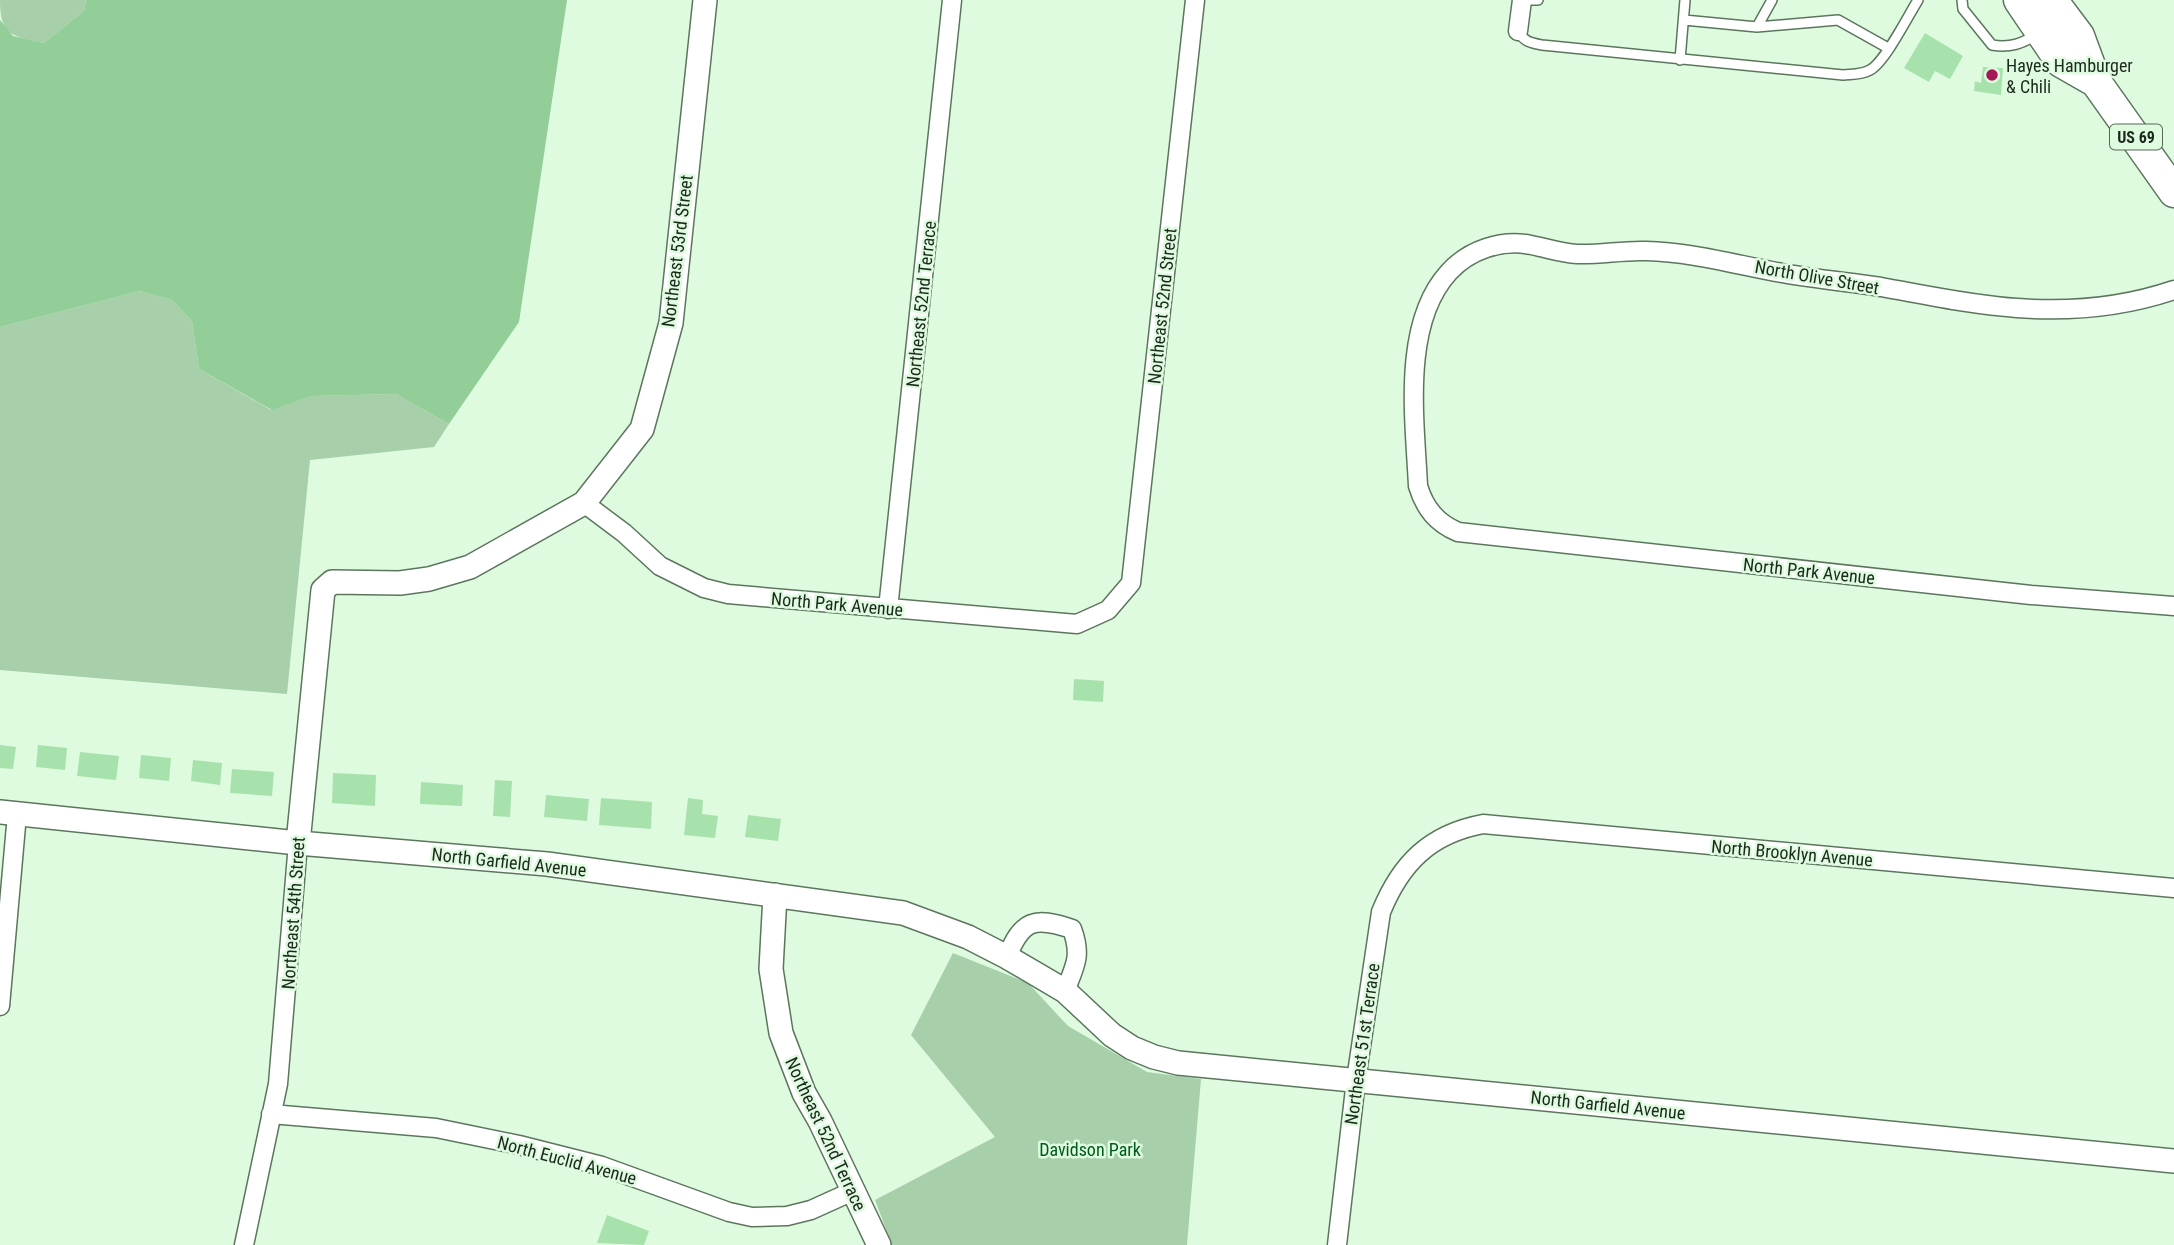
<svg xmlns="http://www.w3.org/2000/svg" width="2174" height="1245" viewBox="0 0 2174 1245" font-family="'Roboto Condensed',sans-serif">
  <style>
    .green { fill: #a7cfaa }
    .forest { fill: #93cd98 }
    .building { fill: #a7e2ac }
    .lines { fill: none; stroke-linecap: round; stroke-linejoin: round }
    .service-casing { stroke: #5c765e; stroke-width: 12 }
    .minor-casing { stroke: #5c765e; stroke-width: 21 }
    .tertiary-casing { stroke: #5c765e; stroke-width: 26 }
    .primary-casing { stroke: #5c765e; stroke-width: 33 }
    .service { stroke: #fff; stroke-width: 9 }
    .minor { stroke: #fff; stroke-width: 18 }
    .tertiary { stroke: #fff; stroke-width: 23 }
    .primary { stroke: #fff; stroke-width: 30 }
    .poi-dot { fill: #a61758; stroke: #defbdf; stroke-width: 2.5 }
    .labels { text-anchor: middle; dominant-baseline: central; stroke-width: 5; stroke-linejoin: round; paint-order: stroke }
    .shield { fill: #defbdf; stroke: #576757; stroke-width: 2 }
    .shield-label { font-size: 16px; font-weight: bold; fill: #1d281d }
    .poi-label { font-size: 18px; fill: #1d281d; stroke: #defbdf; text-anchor: start }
    .street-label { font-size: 18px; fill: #1d281d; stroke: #defbdf }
    .park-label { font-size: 18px; fill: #005b1b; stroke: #defbdf }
  </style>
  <rect width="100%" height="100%" fill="#defbdf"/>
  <path class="green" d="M0,0H86L84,11L44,43C12,36 0,36 0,0Z
    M140,291L172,300L192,321L199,369L271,410L312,396L396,394L449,424L434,447L310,460L287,694L0,670V327Z
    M953,953L1028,983L1068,1026L1147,1072L1201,1079L1187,1245H892L875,1200L995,1137L911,1035Z"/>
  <path class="forest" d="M86,0H567L519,322L449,424L396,394L312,396L272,410L199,369L192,321L172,300L140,291L0,327V20L13,36L44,43L84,11Z"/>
  <path class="building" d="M1925,33L1963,56L1950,79L1935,71L1929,82L1904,68Z
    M1983,67L2003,68L2001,95L1974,91L1975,81L1981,83Z
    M1074,679L1104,681L1103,702L1073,700Z
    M0,745L16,747L13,769L0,768Z
    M38,745L67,748L65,770L36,767Z
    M80,752L119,756L116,780L77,776Z
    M141,755L171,758L169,781L139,778Z
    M193,760L222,763L220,785L191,781Z
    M232,769L274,772L272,796L230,793Z
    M333,773L376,775L375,806L332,803Z
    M495,780L512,781L510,817L493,816Z
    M421,782L463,785L462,806L420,804Z
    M546,795L589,799L587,821L544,817Z
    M601,798L652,802L651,829L599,825Z
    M688,798L703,800L702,814L718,816L715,838L684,835Z
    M748,815L781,819L778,841L745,837Z
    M607,1215L649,1231L644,1245L597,1243Z"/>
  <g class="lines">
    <defs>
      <path id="service" d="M1525,0H1538
        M1962,0L1963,9L1992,45C2010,48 2022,44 2037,34
        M1684,20L1757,27L1772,0
        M1757,27L1838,20L1888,48
        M1518,31C1524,42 1531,43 1542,45L1843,75C1852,74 1861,75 1870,70C1885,62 1908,16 1918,0
        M1680,60L1685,0"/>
      <path id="minor" d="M1518,31L1522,0
        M2174,290C2124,307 2070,312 2017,308C1972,305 1926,295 1881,287C1848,282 1815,279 1782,273C1737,265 1692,252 1646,251C1623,250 1600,255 1577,254C1561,253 1547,248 1531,245C1501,239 1469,250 1449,272C1401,324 1415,421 1418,486C1425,509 1437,523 1458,532L2031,595L2174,606
        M584,503L624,533L660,566L704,588L728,594L1077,624L1108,610L1131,583L1195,0
        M888,609L952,0
        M1007,957C1022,920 1034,916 1072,929C1082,956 1075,966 1065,991
        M0,1006L17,814
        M271,1114L436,1128L519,1145L602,1166L729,1212L752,1217L787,1216L811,1210L853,1191
        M244,1245L278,1084L298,843
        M1337,1245L1356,1080L1381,912C1401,863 1430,834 1483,824L2174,888"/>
      <path id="tertiary" d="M0,812L298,843L547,864L903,913L968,937L1007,957L1065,991L1112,1035L1132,1048L1154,1057L1178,1063L2174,1161
        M298,843L323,590L332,582L400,583L429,579L470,567L584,503L642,429L671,323L705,0
        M775,895L771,969L781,1033L804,1093L820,1121L879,1245"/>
      <path id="primary" d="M2019,0L2061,62L2096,82
        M2052,0L2079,36L2096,82L2174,192"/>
    </defs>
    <use href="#service" class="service-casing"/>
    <use href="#minor" class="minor-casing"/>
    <use href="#tertiary" class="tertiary-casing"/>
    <use href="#primary" class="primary-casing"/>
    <use href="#service" class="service"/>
    <use href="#minor" class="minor"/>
    <use href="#tertiary" class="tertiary"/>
    <use href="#primary" class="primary"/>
  </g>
  <circle class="poi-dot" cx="1992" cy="75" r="7"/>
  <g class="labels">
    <rect class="shield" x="2110" y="124.5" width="52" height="25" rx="5"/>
    <g class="shield-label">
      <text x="2136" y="137">US 69</text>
    </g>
    <g class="poi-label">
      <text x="2006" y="65">Hayes Hamburger<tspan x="2006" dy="21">&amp; Chili</tspan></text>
    </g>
    <g class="street-label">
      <text transform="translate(677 251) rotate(-83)">Northeast 53rd Street</text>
      <text transform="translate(1817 277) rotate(10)">North Olive Street</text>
      <text transform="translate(921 304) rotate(-84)">Northeast 52nd Terrace</text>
      <text transform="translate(1162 306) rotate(-84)">Northeast 52nd Street</text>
      <text transform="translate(1809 571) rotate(6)">North Park Avenue</text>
      <text transform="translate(837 604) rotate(5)">North Park Avenue</text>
      <text transform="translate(1792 853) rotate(5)">North Brooklyn Avenue</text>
      <text transform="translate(509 862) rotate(6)">North Garfield Avenue</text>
      <text transform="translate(293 913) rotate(-86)">Northeast 54th Street</text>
      <text transform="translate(1362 1044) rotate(-82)">Northeast 51st Terrace</text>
      <text transform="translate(1608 1105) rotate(6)">North Garfield Avenue</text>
      <text transform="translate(826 1134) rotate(65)">Northeast 52nd Terrace</text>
      <text transform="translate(567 1160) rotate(15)">North Euclid Avenue</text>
    </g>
    <g class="park-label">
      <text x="1090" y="1149">Davidson Park</text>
    </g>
  </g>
</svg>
